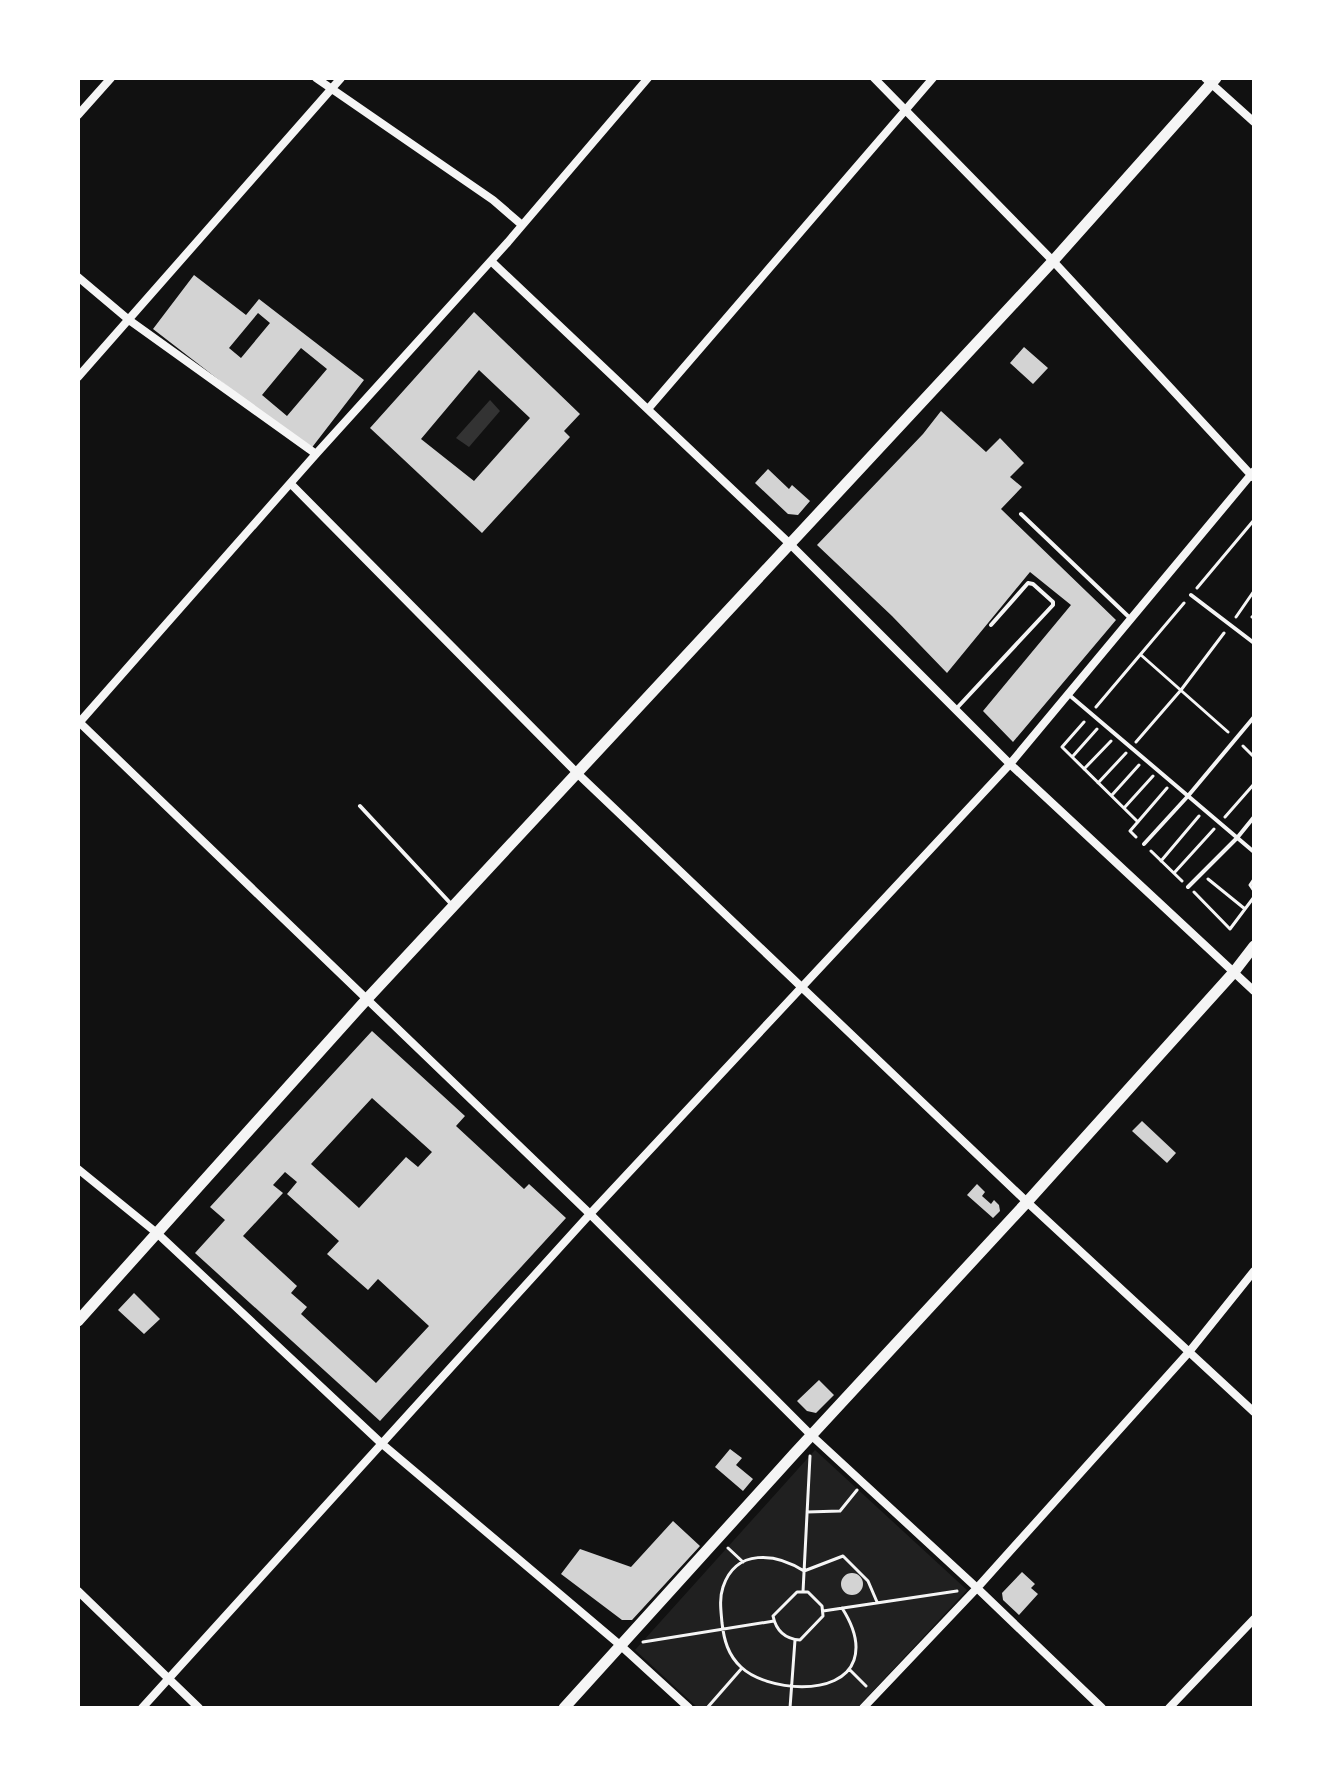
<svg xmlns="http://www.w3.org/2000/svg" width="1332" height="1786" viewBox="0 0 1332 1786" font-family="Merriweather,serif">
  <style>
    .green { fill: #202020 }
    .water { fill: #333 }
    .building { fill: #d3d3d3; fill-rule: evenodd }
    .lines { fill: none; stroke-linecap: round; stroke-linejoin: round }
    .path { stroke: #f5f5f5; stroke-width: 3 }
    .service { stroke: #f5f5f5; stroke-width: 4 }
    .minor { stroke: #f5f5f5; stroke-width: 8 }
    .tertiary { stroke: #f5f5f5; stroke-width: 11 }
  </style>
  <rect width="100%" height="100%" fill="#111"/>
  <path class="green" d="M815,1450L967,1590L857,1708H698L635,1650Z"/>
  <path class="water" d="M490,400L500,411L469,447L456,438Z"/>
  <path class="building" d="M194,275L246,315L259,299L364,380L310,450L153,329ZM258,313L270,323L241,358L229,348ZM301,348L327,369L287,416L262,395Z
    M474,312L580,414L564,431L570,437L482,533L370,428ZM479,370L530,418L474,481L421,439Z
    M1024,347L1048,368L1033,384L1010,363Z
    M941,411L986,452L1000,438L1024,463L1010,477L1022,487L1001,509L1116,620L1013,742L983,711L1071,605L1030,572L947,673L892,616L817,545L923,434Z
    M768,469L789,489L792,485L810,501L798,515L788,514L755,483Z
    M372,1031L465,1116L456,1126L524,1189L529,1184L566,1218L380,1421L195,1253L225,1220L210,1207ZM372,1098L432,1152L418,1167L406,1157L359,1208L311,1164ZM285,1172L297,1182L287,1194L339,1241L327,1254L368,1290L378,1279L429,1326L376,1383L301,1314L307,1307L291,1293L297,1286L243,1236L283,1193L273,1185Z
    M1142,1121L1176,1153L1167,1163L1132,1131Z
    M977,1184L985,1192L982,1196L991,1204L994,1200L999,1205L1000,1211L993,1218L967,1195Z
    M134,1293L160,1319L144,1334L118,1310Z
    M819,1380L834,1395L816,1413L807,1411L797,1401Z
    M730,1449L742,1458L736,1465L753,1479L743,1491L715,1467Z
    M673,1521L700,1546L632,1620H622L561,1574L580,1549L631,1567Z
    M1022,1572L1035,1584L1031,1588L1038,1594L1019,1615L1003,1600L1002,1593Z
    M841 1584a11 11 0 1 1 22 0a11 11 0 1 1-22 0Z"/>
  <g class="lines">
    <path class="path" d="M1197,588L1254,520
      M1236,617L1254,591
      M1252,617L1254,615
      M1141,655L1228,732
      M1096,707L1184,603
      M1084,722L1062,747L1138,822
      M1136,742L1181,690L1224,633
      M1243,746L1254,757
      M1073,756L1097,729
      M1084,769L1111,741
      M1098,783L1126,753
      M1112,795L1139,765
      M1124,808L1153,776
      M1225,817L1254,784
      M1136,837L1130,831L1167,788
      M1151,851L1182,881
      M1161,861L1199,816
      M1174,873L1214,829
      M1208,879L1245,909
      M1254,879L1250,885L1254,891
      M1194,892L1230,929L1254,897
      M807,1512L840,1511L857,1490
      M728,1548L743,1562
      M797,1592H808L822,1606L823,1616L800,1640C785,1639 776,1630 773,1616Z
      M803,1592L810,1456
      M842,1608C851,1622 860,1642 854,1660C841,1698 766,1691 741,1667C728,1655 724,1640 722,1623C721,1611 719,1599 723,1587C736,1548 776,1553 804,1571L843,1556L868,1581L877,1602
      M823,1611L957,1591
      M643,1642L774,1621
      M849,1669L866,1686
      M707,1708L742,1668
      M790,1708L795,1640"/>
    <path class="service" d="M1021,514L1131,619
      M1191,595L1254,643
      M1068,694L1254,852
      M956,709L1053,605V602L1033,584L1028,583L991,625
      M360,806L452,905
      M1144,844L1188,796L1254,717
      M1188,887L1237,838L1254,817"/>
    <path class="minor" d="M316,78L493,200L522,225
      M874,78L1053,261L1253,477
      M1205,78L1254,122
      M78,115L111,78
      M491,261L791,545L1010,764L1254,991
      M78,277L129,320L316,454
      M78,377L341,78
      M648,409L933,78
      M291,484L578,774L1027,1202L1254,1412
      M78,721L590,1214L811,1435L977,1588L1102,1708
      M78,724L316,454L508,242L648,78
      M78,1169L158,1234L381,1443L620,1645L689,1708
      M78,1591L199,1708
      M142,1708L590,1214L1010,764L1254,471
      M863,1708L977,1588L1189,1352L1254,1271
      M1169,1708L1254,1619"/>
    <path class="tertiary" d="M78,1321L366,1000L1053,261L1216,78
      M564,1708L794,1454L1027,1202L1234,972L1254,946"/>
  </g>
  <rect width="1332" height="1786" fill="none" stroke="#ffffff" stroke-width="160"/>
</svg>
